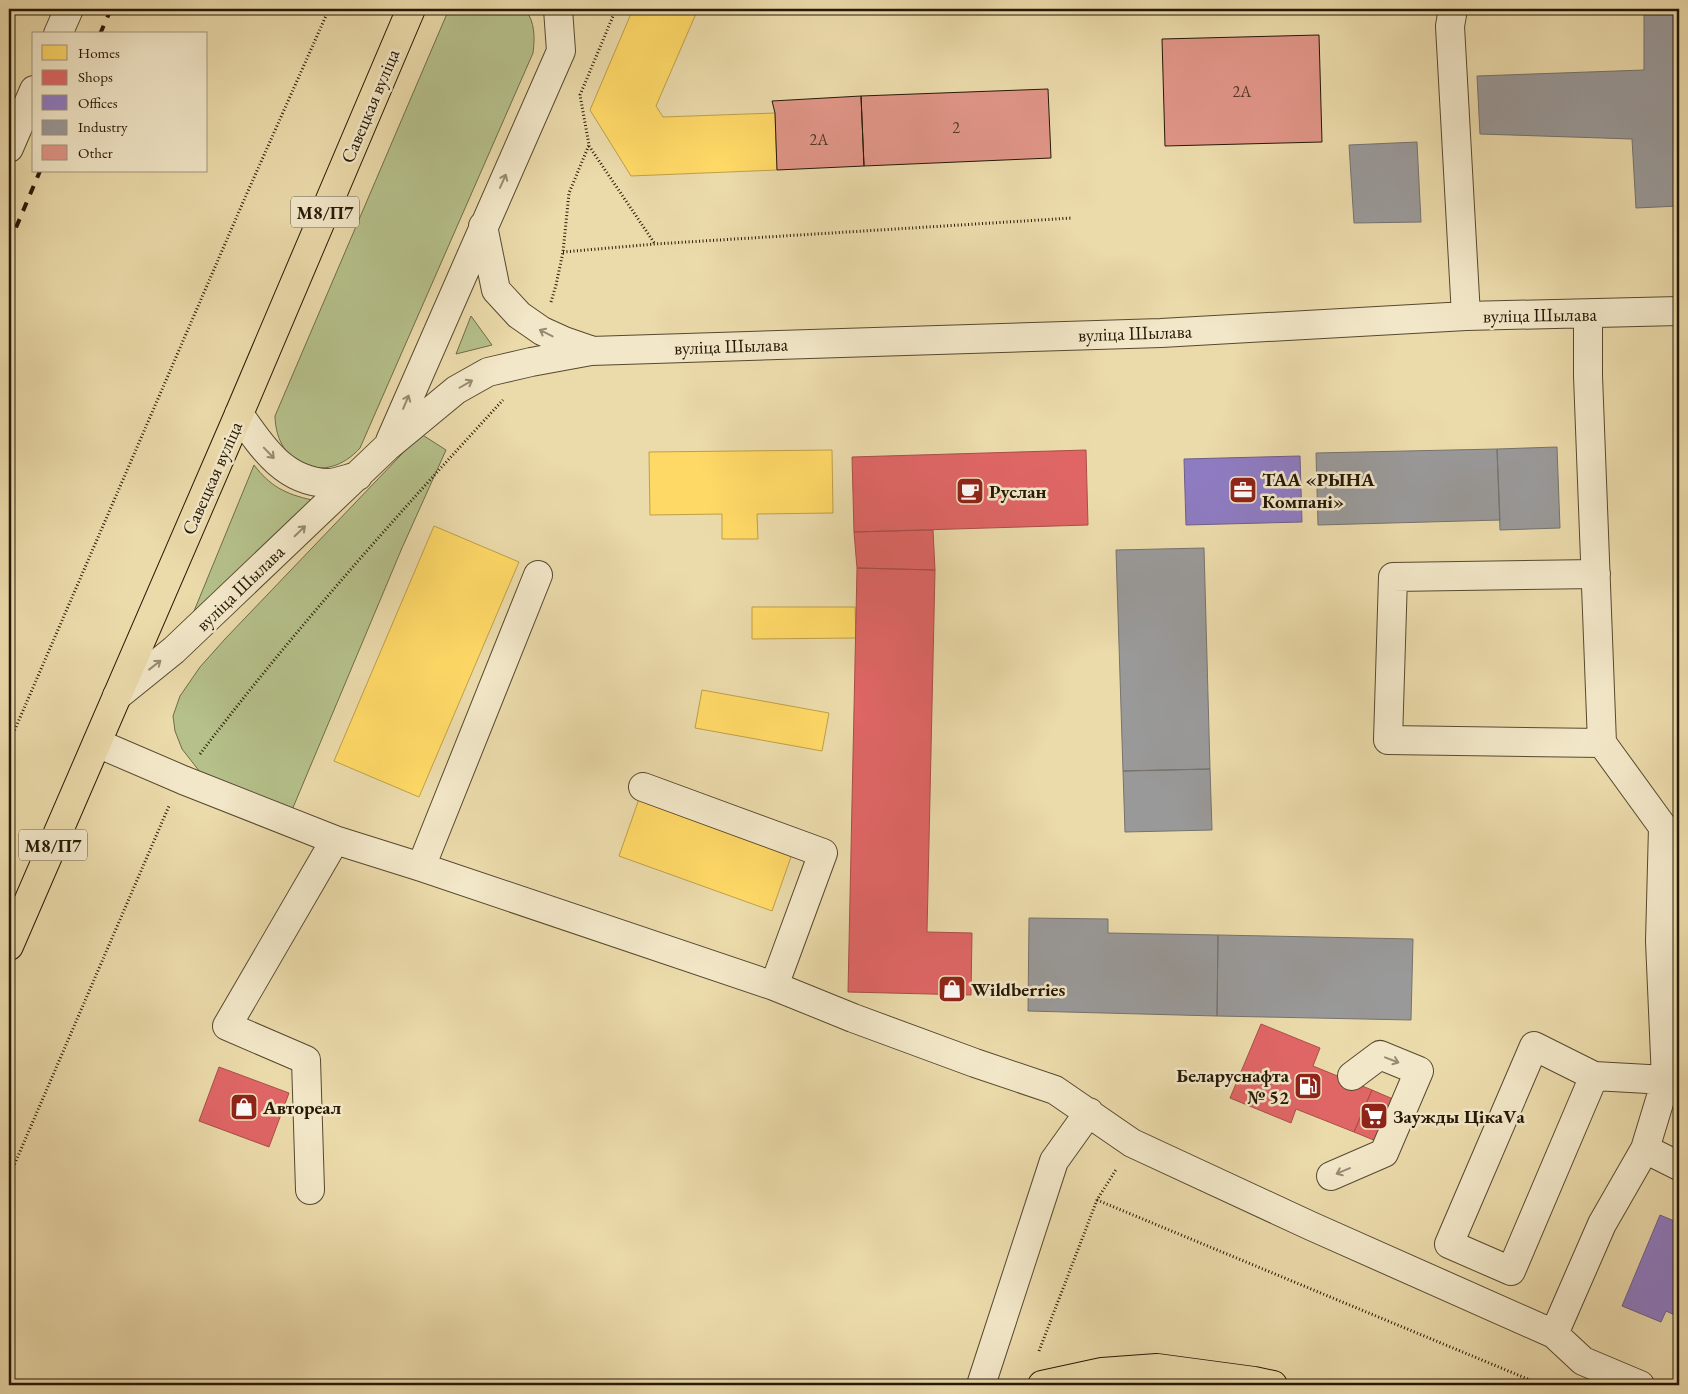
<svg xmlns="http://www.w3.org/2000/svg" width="1688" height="1394" viewBox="0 0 1688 1394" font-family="'EB Garamond',serif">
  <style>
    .grass { fill: #b5c08a; stroke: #6e6c48 }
    .homes { fill: #ffd966; stroke: #be9f49 }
    .shops { fill: #e06666; stroke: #a84f49 }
    .offices { fill: #8e7cc3; stroke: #6f5e8a }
    .industry { fill: #999; stroke: #76736d }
    .building { fill: #e09587; stroke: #261906 }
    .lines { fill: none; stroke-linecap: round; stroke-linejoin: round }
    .minor-casing { stroke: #57492f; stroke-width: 30 }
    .major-casing { stroke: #261906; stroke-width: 30 }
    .path { stroke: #261906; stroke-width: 3; stroke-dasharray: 1 2.5; stroke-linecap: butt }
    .minor { stroke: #f2e7c8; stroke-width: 28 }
    .major { stroke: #ebdaaa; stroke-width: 28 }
    .rail { stroke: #261906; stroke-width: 4; stroke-dasharray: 9 9; stroke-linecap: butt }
    .oneway { stroke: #968a71 }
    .labels { text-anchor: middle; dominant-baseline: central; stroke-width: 5; stroke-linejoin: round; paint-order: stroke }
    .number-label { font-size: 16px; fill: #543826 }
    .shield { fill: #f2e7c8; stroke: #635740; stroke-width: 1 }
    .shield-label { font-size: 18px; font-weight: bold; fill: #261906 }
    .street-label { font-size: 19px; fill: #261906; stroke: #f2e7c8 }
    .poi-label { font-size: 19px; font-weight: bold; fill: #261906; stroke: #f2e7c8; text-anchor: start }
  </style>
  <rect width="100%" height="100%" fill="#ebdaaa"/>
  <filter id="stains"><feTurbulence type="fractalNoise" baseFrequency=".004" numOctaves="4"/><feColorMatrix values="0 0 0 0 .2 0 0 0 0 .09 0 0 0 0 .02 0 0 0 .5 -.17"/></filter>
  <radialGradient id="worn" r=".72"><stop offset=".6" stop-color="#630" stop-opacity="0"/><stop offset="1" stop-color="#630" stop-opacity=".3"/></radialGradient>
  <path class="grass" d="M449,9H525C535,22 535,37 533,53L360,448C326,486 276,467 275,416Z
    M471,316L492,345L456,354Z
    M421,434L446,450L402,548L292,810L200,772L182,749L175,731L173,716L180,696L200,667L225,639Z
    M254,465C270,486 285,494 312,500L192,616Z"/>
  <path class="homes" d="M633,9H698L656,106L663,117L775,113L777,170L631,176L590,110Z
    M832,450L833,513L757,514L758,539H722V514L650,515L649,452Z
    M434,526L519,562L419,797L334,761Z
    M752,607H855L856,638L752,639Z
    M702,690L829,713L822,751L695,728Z
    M639,799L792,854L772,911L619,856Z"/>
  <path class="shops" d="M1086,450L1088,525L854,532L852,457Z
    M933,530L935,570L857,568L854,532Z
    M857,568L935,570L927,932L972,933L971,995L848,992Z
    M1261,1024L1320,1048L1313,1066L1372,1090L1354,1132L1296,1109L1291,1123L1230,1098Z
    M219,1067L289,1093L269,1147L199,1121Z
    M1372,1090L1393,1099L1376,1141L1354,1132Z"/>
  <path class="offices" d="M1300,456L1302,522L1186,525L1184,459Z
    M1660,1215L1679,1223V1317L1666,1311L1661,1322L1622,1306Z"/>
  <path class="industry" d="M1628,9H1679V206L1636,208L1632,139L1480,134L1477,76L1644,70V11Z
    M1417,142L1421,222L1354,223L1349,145Z
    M1557,447L1560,528L1500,530L1497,449Z
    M1497,449L1500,520L1318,525L1316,453Z
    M1204,548L1210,769L1123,771L1116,550Z
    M1210,769L1212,830L1125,832L1123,771Z
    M1029,918L1108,919V933L1218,935L1217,1016L1028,1011Z
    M1218,935L1413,939L1411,1020L1217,1016Z"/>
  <path class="building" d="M1319,35L1322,142L1165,146L1162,39Z
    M1048,89L1051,158L864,166L861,96Z
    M861,96L864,166L777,170L775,113L772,101Z"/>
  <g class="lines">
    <defs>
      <path id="minor" d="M1453,9L1450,26L1466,316
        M58,34L69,9
        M9,148L34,90
        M483,226L496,290L519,315L542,331L564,341L590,350
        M1588,314V376L1602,743L1388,740L1393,577L1596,574
        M239,414C261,446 284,482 328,483C337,483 349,478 358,476
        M390,441L561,51L558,9
        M117,696L174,650L387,447L456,390L488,372L531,362L591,351L1161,333L1466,316L1679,311
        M97,743L183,780L335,840L421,867L774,986L853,1018L975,1063L1055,1090L1132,1143L1311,1226L1554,1334L1583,1361L1640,1385
        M643,787L823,853L774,986
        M421,867L538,575
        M1594,1076L1511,1271L1449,1244L1534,1046L1594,1076L1666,1080
        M1645,1149L1679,1166
        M1331,1176L1384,1153L1419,1071L1380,1055L1352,1076
        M310,1190L306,1060L227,1026L335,840
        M1554,1334L1602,1224L1645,1149L1666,1080L1660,941L1663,827L1602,743
        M981,1385L1054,1161L1089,1112"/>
      <path id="major" d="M9,946L239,414L411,9
        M1042,1385L1102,1372L1157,1368L1254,1381L1273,1385"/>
    </defs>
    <use href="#minor" class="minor-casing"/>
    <use href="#major" class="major-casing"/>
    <path class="path" d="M589,146L655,244
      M563,252L655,244L1072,218
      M551,302L556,285L563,252L569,193L589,145L580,95L616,9
      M9,743L244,200L329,9
      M200,754C294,630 398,514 503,400
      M9,1177L169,806
      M1097,1200L1542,1385
      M1039,1351L1097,1200L1117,1168"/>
    <use href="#minor" class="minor"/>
    <use href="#major" class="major"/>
    <path class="rail" d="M100,34L111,9
      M9,244L40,171"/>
  </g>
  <defs><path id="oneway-shaft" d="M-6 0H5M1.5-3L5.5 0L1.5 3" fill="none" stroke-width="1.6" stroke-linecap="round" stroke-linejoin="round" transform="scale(1.25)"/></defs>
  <g class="oneway">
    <use href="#oneway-shaft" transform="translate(503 181) rotate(-66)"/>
    <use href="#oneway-shaft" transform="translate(546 333) rotate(-153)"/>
    <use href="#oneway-shaft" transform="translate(466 384) rotate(-30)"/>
    <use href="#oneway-shaft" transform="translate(406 402) rotate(-67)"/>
    <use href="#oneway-shaft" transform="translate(269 453) rotate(46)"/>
    <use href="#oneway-shaft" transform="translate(300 531) rotate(-44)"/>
    <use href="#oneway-shaft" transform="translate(155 665) rotate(-38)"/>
    <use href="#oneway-shaft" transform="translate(1392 1060) rotate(21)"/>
    <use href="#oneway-shaft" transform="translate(1343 1171) rotate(157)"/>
  </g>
  <defs>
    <symbol id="office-square" viewBox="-11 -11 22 22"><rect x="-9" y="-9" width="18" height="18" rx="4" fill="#8f2418" stroke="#f2e7c8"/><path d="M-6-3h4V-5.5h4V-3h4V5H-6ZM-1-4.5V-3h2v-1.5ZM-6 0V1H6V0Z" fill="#fff"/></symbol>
    <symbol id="cafe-square" viewBox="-11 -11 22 22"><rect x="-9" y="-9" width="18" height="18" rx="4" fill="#8f2418" stroke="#f2e7c8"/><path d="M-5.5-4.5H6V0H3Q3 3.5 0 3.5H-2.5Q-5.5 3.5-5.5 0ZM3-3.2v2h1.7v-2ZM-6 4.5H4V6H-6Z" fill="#fff"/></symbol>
    <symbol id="shop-square" viewBox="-11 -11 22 22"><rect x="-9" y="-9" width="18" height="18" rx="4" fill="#8f2418" stroke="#f2e7c8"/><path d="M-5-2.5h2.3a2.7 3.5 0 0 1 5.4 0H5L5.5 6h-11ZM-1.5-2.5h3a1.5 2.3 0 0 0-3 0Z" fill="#fff"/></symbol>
    <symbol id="fuel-square" viewBox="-11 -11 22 22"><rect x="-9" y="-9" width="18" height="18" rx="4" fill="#8f2418" stroke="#f2e7c8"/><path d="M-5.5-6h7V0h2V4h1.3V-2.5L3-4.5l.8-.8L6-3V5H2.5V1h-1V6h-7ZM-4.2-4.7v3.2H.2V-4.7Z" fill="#fff"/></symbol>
    <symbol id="supermarket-square" viewBox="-11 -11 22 22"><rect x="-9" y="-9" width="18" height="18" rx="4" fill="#8f2418" stroke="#f2e7c8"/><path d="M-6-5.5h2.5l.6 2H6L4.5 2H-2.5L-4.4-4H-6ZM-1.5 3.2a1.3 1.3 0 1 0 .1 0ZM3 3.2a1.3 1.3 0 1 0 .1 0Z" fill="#fff"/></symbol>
  </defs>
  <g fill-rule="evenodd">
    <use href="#office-square" x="1227" y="474" width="32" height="32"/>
    <use href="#cafe-square" x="954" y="475" width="32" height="32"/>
    <use href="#shop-square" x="936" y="973" width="32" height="32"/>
    <use href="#fuel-square" x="1292" y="1070" width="32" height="32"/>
    <use href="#shop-square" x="228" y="1091" width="32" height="32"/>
    <use href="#supermarket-square" x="1358" y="1100" width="32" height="32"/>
  </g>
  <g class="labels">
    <g class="number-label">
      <text x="1242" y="91">2А</text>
      <text x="956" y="127">2</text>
      <text x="819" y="139">2А</text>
    </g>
    <g class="shield">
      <rect x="291" y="196.5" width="68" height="31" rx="4"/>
      <rect x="19" y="829.5" width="68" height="31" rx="4"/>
    </g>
    <g class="shield-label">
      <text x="325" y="212">М8/П7</text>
      <text x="53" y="845">М8/П7</text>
    </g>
    <g class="street-label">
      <text transform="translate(370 106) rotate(-67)">Савецкая вуліца</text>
      <text transform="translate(1540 315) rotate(-1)">вуліца Шылава</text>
      <text transform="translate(1135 333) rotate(-2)">вуліца Шылава</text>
      <text transform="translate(731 346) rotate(-2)">вуліца Шылава</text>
      <text transform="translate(212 478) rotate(-66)">Савецкая вуліца</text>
      <text transform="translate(240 588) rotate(-44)">вуліца Шылава</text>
    </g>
    <g class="poi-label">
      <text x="1262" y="479">ТАА «РЫНА<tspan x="1262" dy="22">Компані»</tspan></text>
      <text x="989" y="491">Руслан</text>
      <text x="971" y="989">Wildberries</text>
      <text x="1289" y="1075" text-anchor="end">Беларуснафта<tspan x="1289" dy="22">№ 52</tspan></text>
      <text x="263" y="1107">Автореал</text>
      <text x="1393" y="1116">Заужды ЦікаVа</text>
    </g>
  </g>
  <rect width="1688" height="1394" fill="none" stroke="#ebdaaa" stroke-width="30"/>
  <rect x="10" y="10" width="1668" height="1374" fill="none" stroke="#261906" stroke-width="2.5"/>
  <rect x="15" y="15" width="1658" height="1364" fill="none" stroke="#261906"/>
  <rect x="32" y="32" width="175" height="140" fill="#f2e7c8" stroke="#a0957a"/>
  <rect x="42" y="45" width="25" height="15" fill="#ffd966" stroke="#a0957a"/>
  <text x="78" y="58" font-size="15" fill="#261906">Homes</text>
  <rect x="42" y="70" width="25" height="15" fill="#e06666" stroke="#a0957a"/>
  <text x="78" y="82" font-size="15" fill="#261906">Shops</text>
  <rect x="42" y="95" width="25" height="15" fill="#8e7cc3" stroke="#a0957a"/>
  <text x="78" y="108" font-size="15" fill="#261906">Offices</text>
  <rect x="42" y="120" width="25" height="15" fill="#999999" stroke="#a0957a"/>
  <text x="78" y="132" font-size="15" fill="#261906">Industry</text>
  <rect x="42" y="145" width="25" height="15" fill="#e09587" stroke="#a0957a"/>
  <text x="78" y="158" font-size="15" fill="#261906">Other</text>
  <rect width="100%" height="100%" filter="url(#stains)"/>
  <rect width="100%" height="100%" fill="url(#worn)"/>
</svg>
